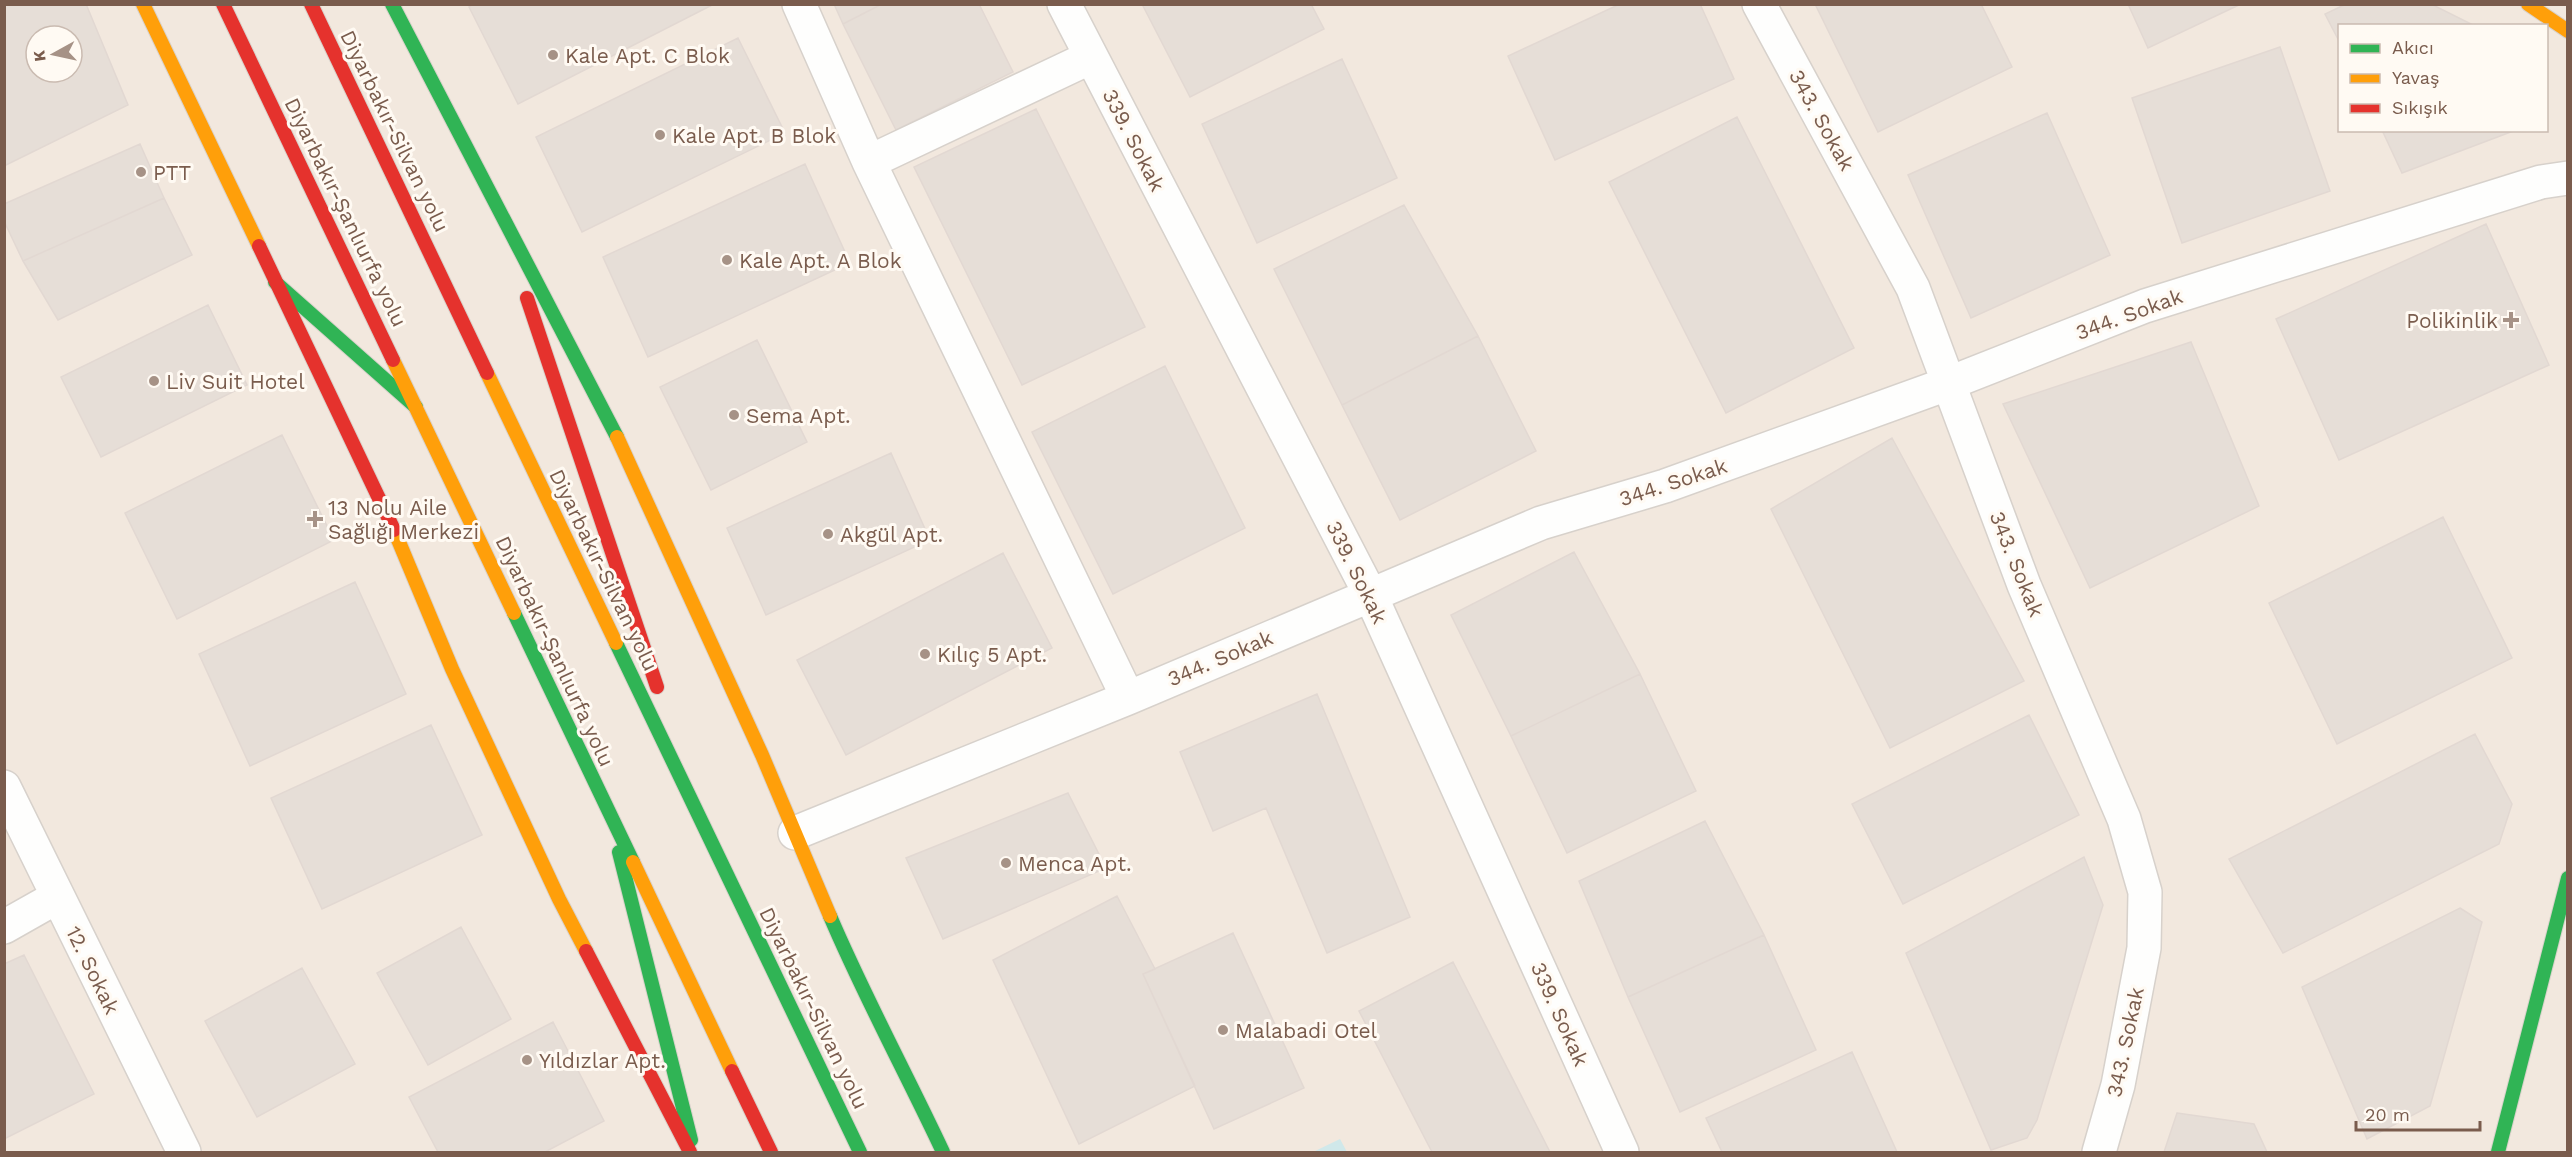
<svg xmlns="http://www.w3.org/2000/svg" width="2572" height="1157" viewBox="0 0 2572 1157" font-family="'Work Sans',sans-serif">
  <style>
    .residential { fill: #f2e8de; fill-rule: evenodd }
    .water { fill: #d0e8ea }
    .building { fill: #e6ded7; stroke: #e2d8d2; stroke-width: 1.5; fill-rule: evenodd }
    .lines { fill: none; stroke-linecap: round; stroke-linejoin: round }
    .street-casing { stroke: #d7d1cb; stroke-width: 36 }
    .fast-casing { stroke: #d9d2cb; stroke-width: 16 }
    .slow-casing { stroke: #d9d2cb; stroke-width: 16 }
    .jam-casing { stroke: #d9d2cb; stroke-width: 16 }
    .street { stroke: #fefefd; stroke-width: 33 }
    .fast { stroke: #30b455; stroke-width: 14 }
    .slow { stroke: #ff9f0a; stroke-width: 14 }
    .jam { stroke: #e5322d; stroke-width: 14 }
    .poi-dot { fill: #a69286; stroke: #fffaf3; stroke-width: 2 }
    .labels { text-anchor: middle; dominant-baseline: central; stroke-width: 6; stroke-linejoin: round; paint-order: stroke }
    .poi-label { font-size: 21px; fill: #7a5c4d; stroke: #fffaf3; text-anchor: start }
    .street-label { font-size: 21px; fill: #7a5c4d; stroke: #fffaf3 }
  </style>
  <rect width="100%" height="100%" fill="#f9f5f0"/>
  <path class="residential" d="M5,5H2567V1152H5ZM2340,26H2546V130H2340ZM36,36H72V72H36Z"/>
  <path class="water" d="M1340,1139L1347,1152H1313Z"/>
  <path class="building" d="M4,4H86L128,105L4,166ZM36,36H72V72H36Z
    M473,4H714L518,104L469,7Z
    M834,4H882L843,24Z
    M882,4H979L1013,72L896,130L843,24Z
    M1142,4H1311L1324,29L1190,97Z
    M1620,4H1700L1734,79L1555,160L1508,56Z
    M1815,4H1981L2012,67L1878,132Z
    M2128,4H2241L2148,48Z
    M2346,4H2431L2475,26H2340V43L2325,14Z
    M738,38L785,133L582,232L536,137Z
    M2280,47L2330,191L2182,243L2132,98Z
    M1342,59L1397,178L1257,243L1202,124Z
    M1036,109L1145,327L1022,385L914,167Z
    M2047,113L2110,255L1971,318L1908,175Z
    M1737,117L1854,348L1726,413L1609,182Z
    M2382,130H2516L2402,173Z
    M140,144L164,198L23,261L4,221V204Z
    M805,164L850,263L648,357L603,257Z
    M164,198L192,255L58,320L23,261Z
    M1404,205L1478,336L1342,405L1274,269Z
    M2486,224L2549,365L2339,460L2276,319Z
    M208,305L247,385L101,457L61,377Z
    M1478,336L1536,451L1400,520L1342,405Z
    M757,340L807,442L711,490L660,387Z
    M2191,342L2259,506L2090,588L2003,404Z
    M1165,366L1245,528L1113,594L1032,432Z
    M282,435L334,540L177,619L125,513Z
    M1892,438L2024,681L1890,748L1771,509Z
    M891,453L930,540L766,615L727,528Z
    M2443,517L2512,658L2337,744L2269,603Z
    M1574,552L1640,674L1511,736L1451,615Z
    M1003,553L1052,648L846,755L797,660Z
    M355,582L406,694L250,766L199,654Z
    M1640,674L1696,791L1567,853L1511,736Z
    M1317,694L1410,917L1327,953L1266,808L1213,831L1180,752Z
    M2029,715L2079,815L1903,904L1852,804Z
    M431,725L482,835L322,909L271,798Z
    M2475,734L2512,804L2499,844L2283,953L2229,859Z
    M1068,793L1106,868L943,939L906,858Z
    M1705,821L1764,935L1628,997L1579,881Z
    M2084,857L2103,905L2037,1120L2027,1138L1991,1150L1906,953Z
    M1117,896L1155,969L1143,974L1195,1086L1079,1144L993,960Z
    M2460,908L2482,922L2430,1106L2367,1139L2302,987Z
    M461,927L511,1019L428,1065L377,973Z
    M1233,933L1304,1088L1214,1129L1143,974Z
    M1764,935L1816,1050L1680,1112L1628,997Z
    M24,955L94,1094L4,1139V964Z
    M1453,962L1550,1152H1432L1359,1011Z
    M302,968L355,1064L257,1117L205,1021Z
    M553,1022L604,1121L545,1152H438L409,1097Z
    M1852,1052L1897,1152H1722L1706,1118Z
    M2177,1113L2254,1124L2267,1152H2164Z"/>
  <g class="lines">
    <defs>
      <path id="street" d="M799,4L869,162L1128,698
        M1064,4L1370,594L1622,1152
        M1759,4L1913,288L2024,585L2124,819L2145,892L2144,948L2118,1085L2099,1152
        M869,162L1091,57
        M4,787L184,1152
        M795,833L1128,698L1541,523L1665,486L1947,384L2145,306L2541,182L2568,178
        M4,927L57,897"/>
      <path id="fast" d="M392,4L617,437
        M275,282L416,407
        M514,613L633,862
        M616,643L860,1152
        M619,852L691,1140
        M830,916C864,996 906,1073 943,1152
        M2498,1152L2568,878"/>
      <path id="slow" d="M143,4L259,246
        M2528,4L2568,31
        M393,360L514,613
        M487,373L616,643
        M617,437L762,755L830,916
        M394,530L452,669L559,899L586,951
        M633,862L732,1071"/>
      <path id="jam" d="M223,4L393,360
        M311,4L487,373
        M259,246L394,530
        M527,298L657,687
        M586,951L690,1152
        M732,1071L771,1152"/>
    </defs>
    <use href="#street" class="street-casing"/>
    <use href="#fast" class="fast-casing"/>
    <use href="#slow" class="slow-casing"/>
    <use href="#jam" class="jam-casing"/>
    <use href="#street" class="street"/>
    <use href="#fast" class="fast"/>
    <use href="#slow" class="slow"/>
    <use href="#jam" class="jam"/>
  </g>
  <g class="poi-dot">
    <circle cx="553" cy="55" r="6"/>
    <circle cx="660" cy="135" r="6"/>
    <circle cx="141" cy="172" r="6"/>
    <circle cx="727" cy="260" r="6"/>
    <path d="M2508 311h6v6h6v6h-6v6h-6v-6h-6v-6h6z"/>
    <circle cx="154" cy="381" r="6"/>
    <circle cx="734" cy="415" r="6"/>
    <path d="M312 510h6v6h6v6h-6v6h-6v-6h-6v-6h6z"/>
    <circle cx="828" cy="534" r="6"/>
    <circle cx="925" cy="654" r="6"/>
    <circle cx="1006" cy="863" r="6"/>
    <circle cx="1223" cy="1030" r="6"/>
    <circle cx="527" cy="1060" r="6"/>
  </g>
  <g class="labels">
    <g class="poi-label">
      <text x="565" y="55">Kale Apt. C Blok</text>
      <text x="672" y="135">Kale Apt. B Blok</text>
      <text x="153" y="172">PTT</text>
      <text x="739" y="260">Kale Apt. A Blok</text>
      <text x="2498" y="320" text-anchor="end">Polikinlik</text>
      <text x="166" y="381">Liv Suit Hotel</text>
      <text x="746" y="415">Sema Apt.</text>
      <text x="328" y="507">13 Nolu Aile<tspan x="328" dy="24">Sağlığı Merkezi</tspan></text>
      <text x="840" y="534">Akgül Apt.</text>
      <text x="937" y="654">Kılıç 5 Apt.</text>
      <text x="1018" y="863">Menca Apt.</text>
      <text x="1235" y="1030">Malabadi Otel</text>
      <text x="539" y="1060">Yıldızlar Apt.</text>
    </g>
    <g class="street-label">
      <text transform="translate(1822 120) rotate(61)">343. Sokak</text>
      <text transform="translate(395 131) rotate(64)">Diyarbakır-Silvan yolu</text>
      <text transform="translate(1134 140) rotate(63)">339. Sokak</text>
      <text transform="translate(346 212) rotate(64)">Diyarbakır-Şanlıurfa yolu</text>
      <text transform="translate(2129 314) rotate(-20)">344. Sokak</text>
      <text transform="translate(1673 482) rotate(-18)">344. Sokak</text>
      <text transform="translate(2017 564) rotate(68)">343. Sokak</text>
      <text transform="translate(604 570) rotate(64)">Diyarbakır-Silvan yolu</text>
      <text transform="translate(1357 572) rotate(64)">339. Sokak</text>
      <text transform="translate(555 651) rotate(65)">Diyarbakır-Şanlıurfa yolu</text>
      <text transform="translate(1220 658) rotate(-23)">344. Sokak</text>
      <text transform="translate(93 970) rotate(64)">12. Sokak</text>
      <text transform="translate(814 1008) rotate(64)">Diyarbakır-Silvan yolu</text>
      <text transform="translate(1560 1014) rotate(66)">339. Sokak</text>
      <text transform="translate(2125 1042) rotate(-78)">343. Sokak</text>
    </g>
  </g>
  <rect width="2572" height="1157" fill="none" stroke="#7a5c4d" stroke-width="12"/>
  <rect x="2338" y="24" width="210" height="108" fill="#fffaf3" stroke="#cabbb1" stroke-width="1.5"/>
  <rect x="2350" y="44" width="30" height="9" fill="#30b455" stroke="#cabbb1" stroke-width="1.5"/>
  <text x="2392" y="54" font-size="18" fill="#7a5c4d">Akıcı</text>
  <rect x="2350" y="74" width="30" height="9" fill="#ff9f0a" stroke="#cabbb1" stroke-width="1.5"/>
  <text x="2392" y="84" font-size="18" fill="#7a5c4d">Yavaş</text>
  <rect x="2350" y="104" width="30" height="9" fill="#e5322d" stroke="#cabbb1" stroke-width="1.5"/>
  <text x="2392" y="114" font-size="18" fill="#7a5c4d">Sıkışık</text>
  <g transform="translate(54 54) rotate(262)"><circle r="28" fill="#fffaf3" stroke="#cabbb1" stroke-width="1.5"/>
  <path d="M0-4.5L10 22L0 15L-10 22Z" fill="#a69286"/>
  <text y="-9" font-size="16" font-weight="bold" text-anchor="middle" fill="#7a5c4d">K</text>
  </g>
  <path d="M2356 1121v9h124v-9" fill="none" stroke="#7a5c4d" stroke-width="3"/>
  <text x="2365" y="1121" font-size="18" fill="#7a5c4d" stroke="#fffaf3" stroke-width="4.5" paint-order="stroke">20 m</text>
</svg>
